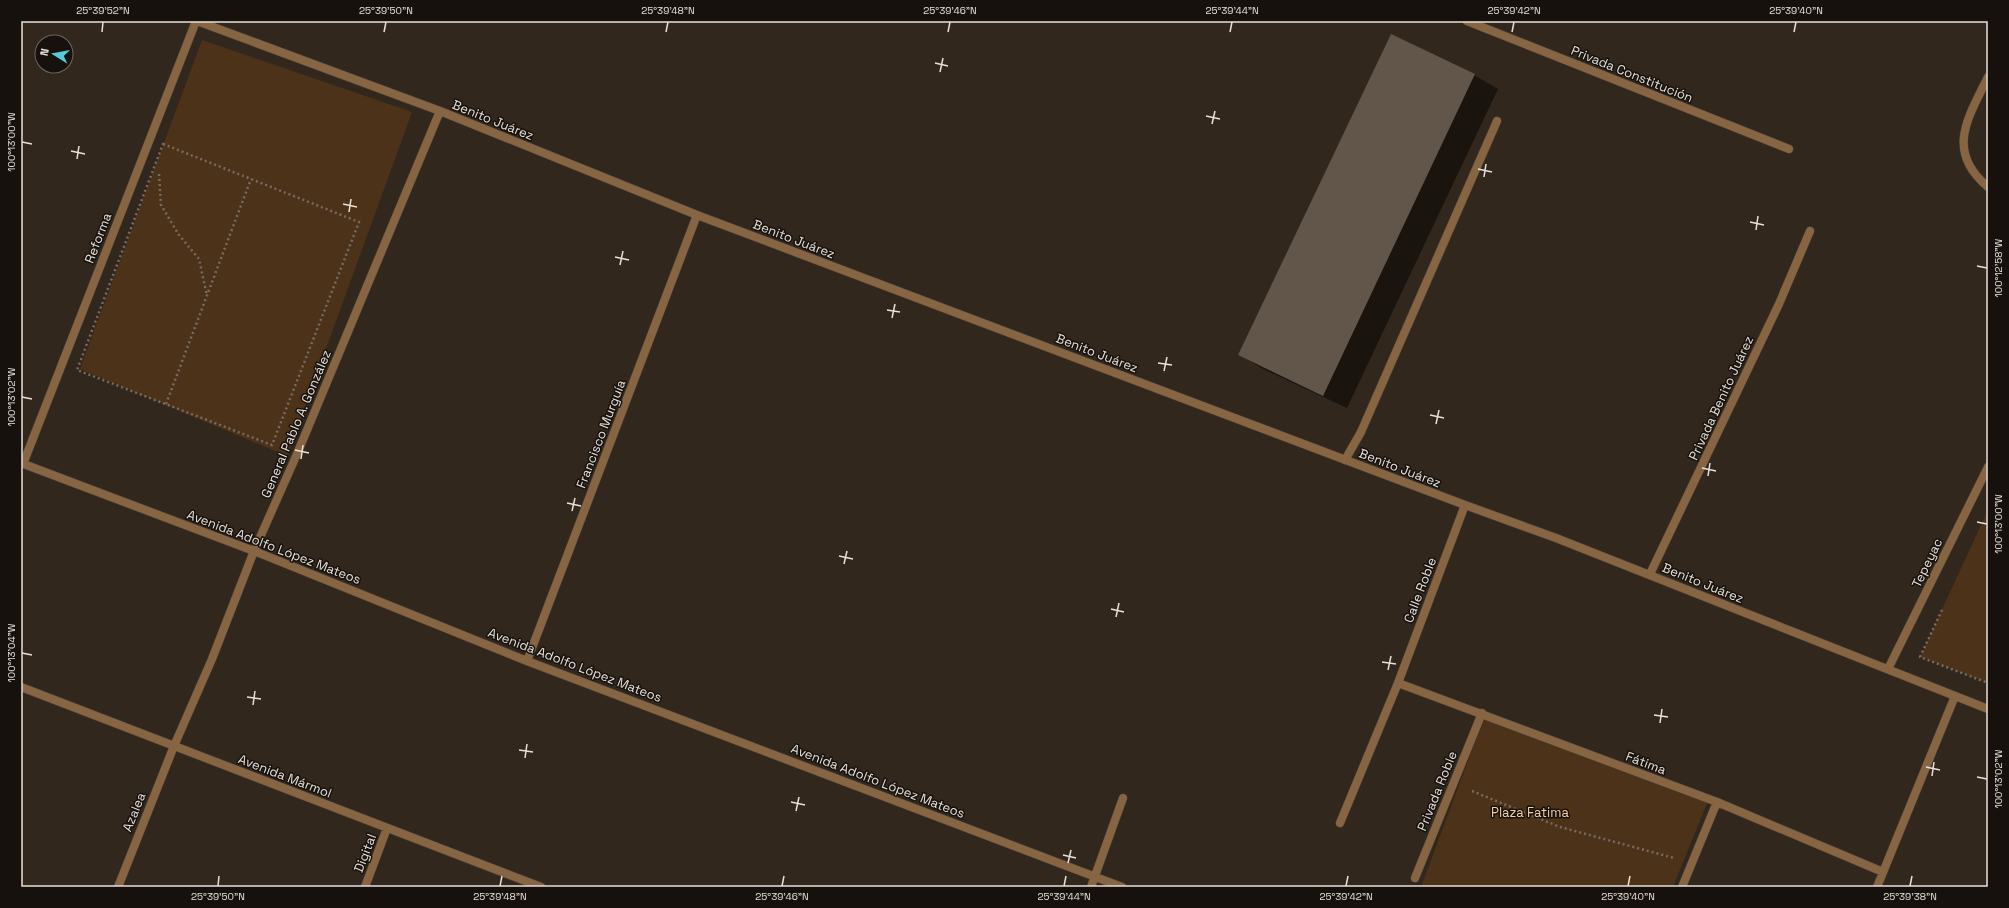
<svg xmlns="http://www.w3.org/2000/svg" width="2009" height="908" viewBox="0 0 2009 908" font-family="'Space Grotesk',sans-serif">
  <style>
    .green { fill: #4c3218 }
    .shadow { fill: #0007 }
    .building { fill: #62564b }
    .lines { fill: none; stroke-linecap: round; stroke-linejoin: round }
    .lane-casing { stroke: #4f453b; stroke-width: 9 }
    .street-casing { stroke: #4f453b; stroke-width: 9 }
    .path { stroke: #766c63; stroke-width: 2.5; stroke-dasharray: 2 3; stroke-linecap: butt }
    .lane { stroke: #876543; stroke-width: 8 }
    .street { stroke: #876543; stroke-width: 8 }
    .ticks { fill: none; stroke: #e8e1da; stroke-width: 1.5 }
    .labels { text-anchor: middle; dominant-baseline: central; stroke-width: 3; stroke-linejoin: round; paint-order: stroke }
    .street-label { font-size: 13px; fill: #e8e1da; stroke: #16110d }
    .park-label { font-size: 13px; fill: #f9cfa8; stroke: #16110d }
    .neatline { fill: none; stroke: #e8e1da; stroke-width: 1.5 }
    .ticks-label { font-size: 10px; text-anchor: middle; fill: #e8e1da }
  </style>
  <rect width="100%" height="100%" fill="#32271d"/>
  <path class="green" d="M202,40L412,112L287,456L80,369Z
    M1988,510V683L1920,657Z
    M1488,713L1708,801L1673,887H1421L1478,734Z"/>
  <path class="shadow" d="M1474,75L1498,89L1347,408L1263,369L1240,355Z"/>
  <path class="building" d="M1391,34L1475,74L1323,396L1238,355Z"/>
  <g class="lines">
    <defs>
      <path id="lane" d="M1345,460L1361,432L1497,121"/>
      <path id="street" d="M197,21L440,111L697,215L1465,505L1556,538L1988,709
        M1467,21L1789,149
        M1988,77C1968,118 1945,151 1988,187
        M21,463L254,551L527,661L1122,887
        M23,464L196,21
        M1650,574L1779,304L1810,231
        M527,661L697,215
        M1888,669L1988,467
        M1398,683L1717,802L1883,872
        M21,687L541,887
        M1340,823L1398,683L1465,505
        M1415,878L1482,713
        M118,887L174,746L212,659L254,551L297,454L440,111
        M365,887L387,828
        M1091,887L1123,798
        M1682,887L1717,802
        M1877,887L1955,696"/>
    </defs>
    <use href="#lane" class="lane-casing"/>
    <use href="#street" class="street-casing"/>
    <path class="path" d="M163,144L359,222L272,445L77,370Z
      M159,174L161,205L179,235L199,259L207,296
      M166,404L251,179
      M1942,610L1920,657L1988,683
      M1472,791L1560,827L1674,858"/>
    <use href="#lane" class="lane"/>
    <use href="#street" class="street"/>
  </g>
  <path class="ticks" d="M102,32L103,22M384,32L386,22M666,32L668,22M948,32L950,22M1230,32L1232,22M1512,32L1514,22M1794,32L1796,22M935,63L948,66M940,72L943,58M1206,116L1220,119M1212,124L1215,111M22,142L32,144M71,151L85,154M77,159L79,146M1478,169L1492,172M1484,177L1486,164M343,204L357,207M349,212L351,199M1750,222L1764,225M1756,230L1758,216M615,257L629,260M620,265L623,251M1977,266L1987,268M887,310L900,312M892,318L895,304M1158,363L1172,365M1164,371L1167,357M22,397L32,399M1430,415L1444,418M1436,424L1439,410M295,450L309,453M301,459L303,445M1702,468L1716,471M1708,476L1710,463M567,503L581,506M572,511L575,498M1977,522L1987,524M839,556L853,559M844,564L847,551M1111,609L1124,612M1116,617L1119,603M22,653L32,655M1382,662L1396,664M1388,670L1391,656M247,697L261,699M253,705L255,691M1654,715L1668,717M1660,723L1662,709M519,750L533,752M525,758L527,744M1926,767L1940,770M1932,776L1934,762M1977,777L1987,779M791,802L805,805M796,811L799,797M1063,855L1076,858M1068,863L1071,850M218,886L219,876M500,886L502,876M782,886L784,876M1064,886L1066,876M1346,886L1348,876M1628,886L1630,876M1910,886L1912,876"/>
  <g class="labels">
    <g class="street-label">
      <text transform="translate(1632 74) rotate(22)">Privada Constitución</text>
      <text transform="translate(493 120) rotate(22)">Benito Juárez</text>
      <text transform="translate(98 238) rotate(-69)">Reforma</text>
      <text transform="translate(794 239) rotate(21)">Benito Juárez</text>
      <text transform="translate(1097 353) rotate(21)">Benito Juárez</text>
      <text transform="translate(1721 398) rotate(-65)">Privada Benito Juárez</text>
      <text transform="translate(296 424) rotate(-67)">General Pablo A. González</text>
      <text transform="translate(601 434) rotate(-69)">Francisco Murguía</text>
      <text transform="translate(1400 468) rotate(21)">Benito Juárez</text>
      <text transform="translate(274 547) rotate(21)">Avenida Adolfo López Mateos</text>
      <text transform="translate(1927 563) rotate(-64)">Tepeyac</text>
      <text transform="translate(1703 583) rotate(22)">Benito Juárez</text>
      <text transform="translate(1420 590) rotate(-69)">Calle Roble</text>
      <text transform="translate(575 665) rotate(21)">Avenida Adolfo López Mateos</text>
      <text transform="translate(1646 763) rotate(21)">Fátima</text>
      <text transform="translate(285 776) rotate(21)">Avenida Mármol</text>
      <text transform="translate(878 781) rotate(21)">Avenida Adolfo López Mateos</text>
      <text transform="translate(1437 791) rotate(-68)">Privada Roble</text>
      <text transform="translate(134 812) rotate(-68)">Azalea</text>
      <text transform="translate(365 853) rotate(-69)">Digital</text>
    </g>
    <g class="park-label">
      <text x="1530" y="812">Plaza Fatima</text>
    </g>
  </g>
  <rect width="2009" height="908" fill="none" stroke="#16110d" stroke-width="44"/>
  <g transform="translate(54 54) rotate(281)"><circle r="19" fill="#16110d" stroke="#6a645f"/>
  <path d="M0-3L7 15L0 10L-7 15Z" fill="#54cadc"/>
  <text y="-6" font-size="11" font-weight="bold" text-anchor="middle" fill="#e8e1da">N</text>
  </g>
  <rect x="22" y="22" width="1965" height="864" class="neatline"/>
  <g class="ticks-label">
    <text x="103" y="14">25°39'52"N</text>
    <text x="386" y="14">25°39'50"N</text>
    <text x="668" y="14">25°39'48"N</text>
    <text x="950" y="14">25°39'46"N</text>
    <text x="1232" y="14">25°39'44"N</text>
    <text x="1514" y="14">25°39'42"N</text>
    <text x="1796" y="14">25°39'40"N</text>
    <text transform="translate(11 142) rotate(-90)" y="4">100°13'00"W</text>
    <text transform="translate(1998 268) rotate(-90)" y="4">100°12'58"W</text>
    <text transform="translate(11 397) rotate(-90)" y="4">100°13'02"W</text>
    <text transform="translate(1998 524) rotate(-90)" y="4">100°13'00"W</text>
    <text transform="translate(11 653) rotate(-90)" y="4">100°13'04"W</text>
    <text transform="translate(1998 779) rotate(-90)" y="4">100°13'02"W</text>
    <text x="218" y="900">25°39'50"N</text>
    <text x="500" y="900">25°39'48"N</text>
    <text x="782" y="900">25°39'46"N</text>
    <text x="1064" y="900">25°39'44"N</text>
    <text x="1346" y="900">25°39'42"N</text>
    <text x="1628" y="900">25°39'40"N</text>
    <text x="1910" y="900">25°39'38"N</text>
  </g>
</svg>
